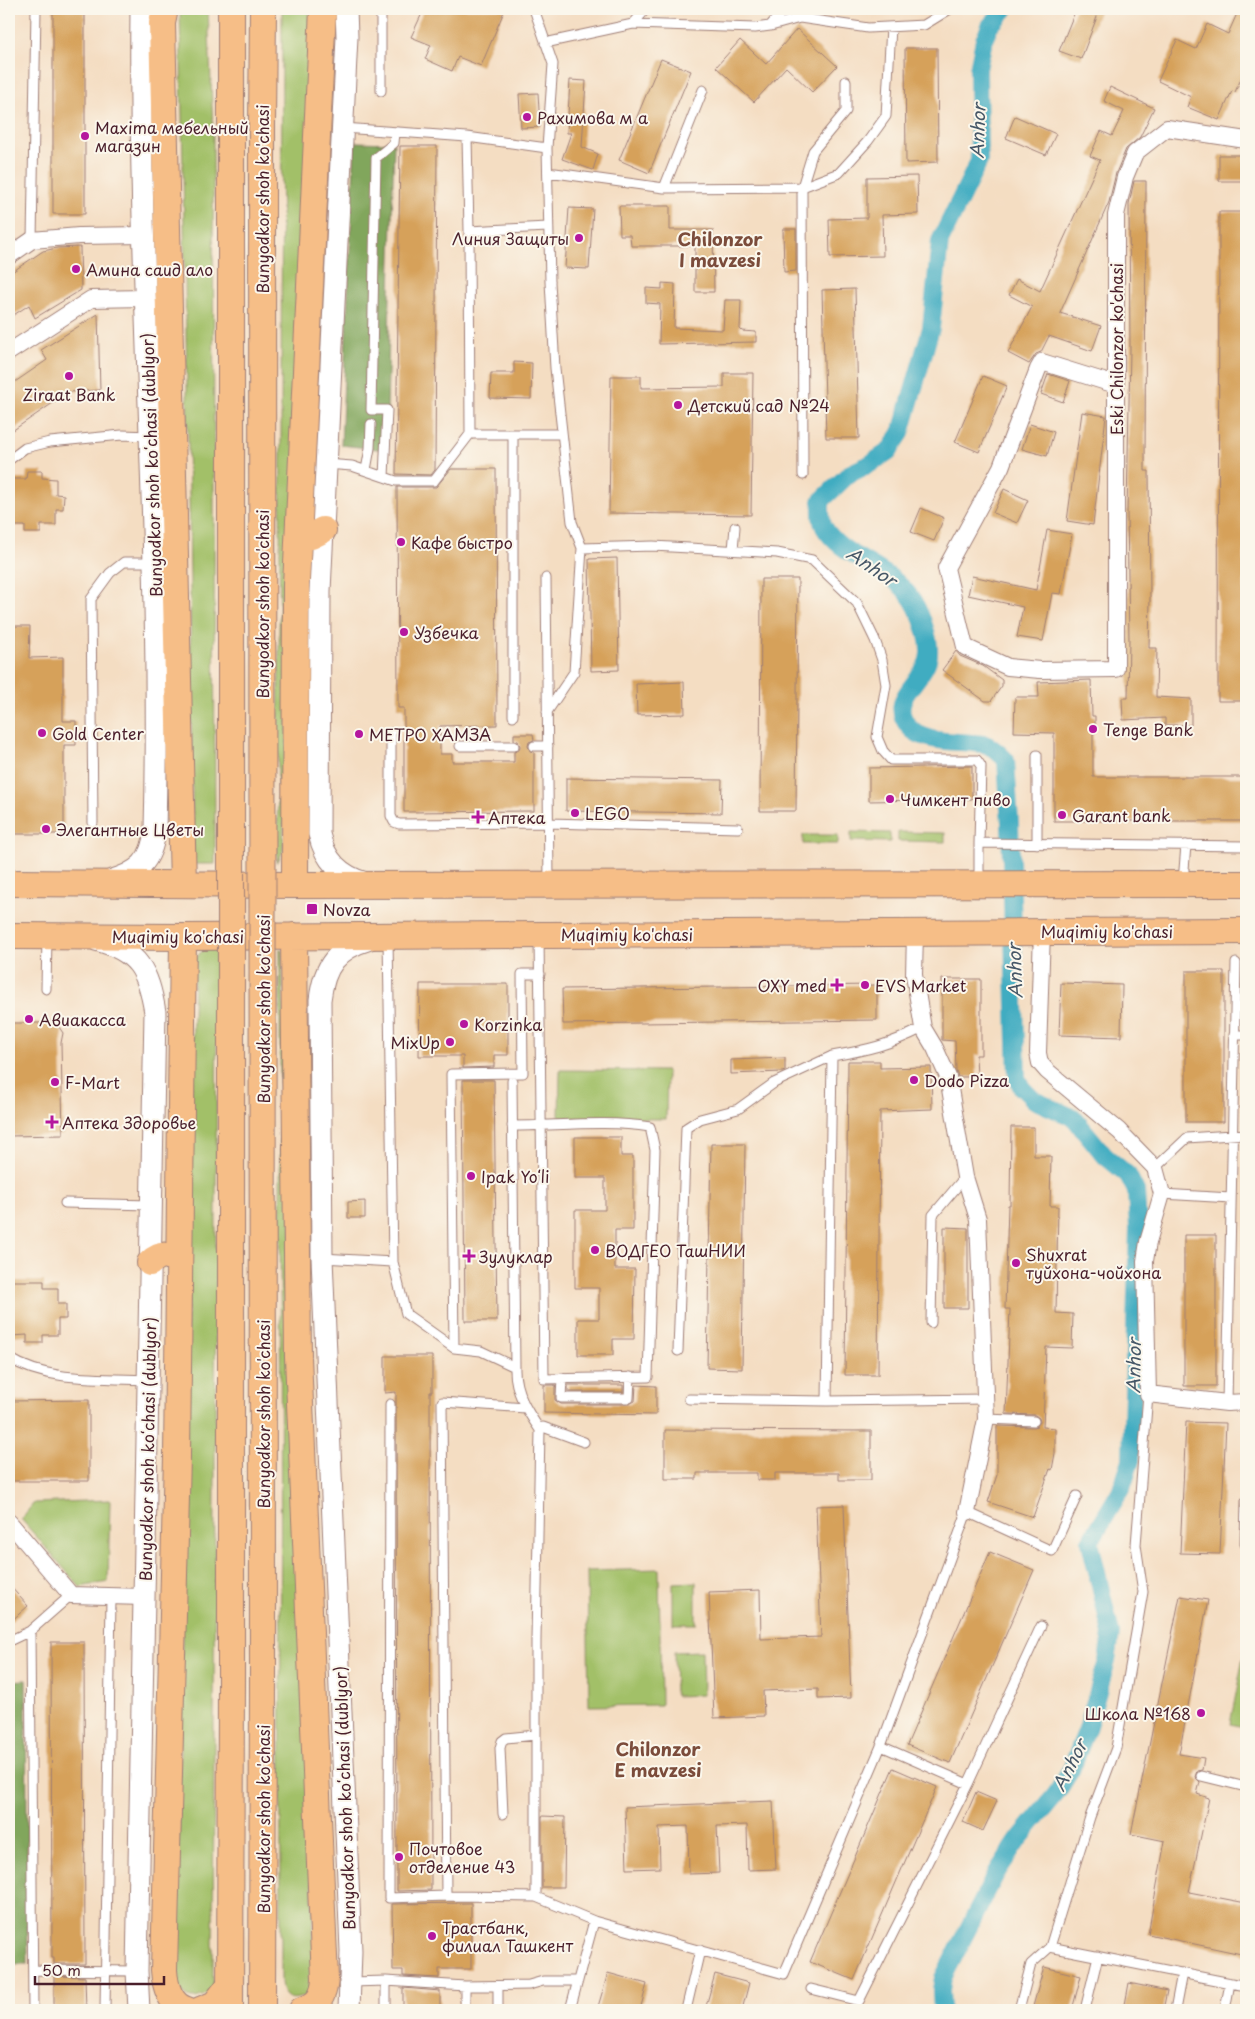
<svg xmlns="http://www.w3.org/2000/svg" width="1255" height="2019" viewBox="0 0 1255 2019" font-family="'Playpen Sans',sans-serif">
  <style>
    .green { fill: #a2c067; stroke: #767049 }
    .forest { fill: #81a65c; stroke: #666244 }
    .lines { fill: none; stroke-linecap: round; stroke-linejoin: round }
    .canal { stroke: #41acc1; stroke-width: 18 }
    .building { fill: #d6a15a }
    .service-casing { stroke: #9f7e76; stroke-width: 11 }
    .minor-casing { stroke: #9f7e76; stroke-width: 18 }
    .tertiary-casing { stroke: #9f7e76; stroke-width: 23 }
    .primary-casing { stroke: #9f7e76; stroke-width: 28 }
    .service { stroke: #fff; stroke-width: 9 }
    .minor { stroke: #fff; stroke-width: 16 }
    .tertiary { stroke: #fff; stroke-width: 21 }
    .primary { stroke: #f6be87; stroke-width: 26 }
    .primary-bridge-casing { stroke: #9f7e76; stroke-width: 28; stroke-linecap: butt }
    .primary-bridge { stroke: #f6be87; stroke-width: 26 }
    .poi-dot { fill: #b5179e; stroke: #fbf7ec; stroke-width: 2 }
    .labels { text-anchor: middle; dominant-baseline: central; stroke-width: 4; stroke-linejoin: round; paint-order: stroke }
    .poi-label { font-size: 16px; fill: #4a1f2b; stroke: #fbf7ec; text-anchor: start }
    .street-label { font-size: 16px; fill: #4a1f2b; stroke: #fbf7ec }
    .water-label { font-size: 18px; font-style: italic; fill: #465767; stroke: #fbf7ec }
    .neighbourhood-label { font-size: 18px; font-weight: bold; fill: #7b4c3b; stroke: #fbf7ec }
  </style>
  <rect width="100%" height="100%" fill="#fbf7ec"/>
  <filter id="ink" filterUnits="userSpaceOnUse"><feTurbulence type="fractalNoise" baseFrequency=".02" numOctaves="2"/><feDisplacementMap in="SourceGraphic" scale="10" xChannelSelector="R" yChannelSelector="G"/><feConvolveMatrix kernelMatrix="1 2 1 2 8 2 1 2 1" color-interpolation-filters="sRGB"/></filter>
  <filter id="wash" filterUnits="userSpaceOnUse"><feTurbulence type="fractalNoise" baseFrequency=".0096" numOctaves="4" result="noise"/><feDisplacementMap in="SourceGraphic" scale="20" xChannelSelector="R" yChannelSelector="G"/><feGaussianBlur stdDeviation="1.12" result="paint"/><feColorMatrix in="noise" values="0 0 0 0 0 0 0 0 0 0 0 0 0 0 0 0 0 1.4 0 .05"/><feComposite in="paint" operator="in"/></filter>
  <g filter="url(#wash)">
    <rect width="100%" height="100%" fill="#f4ddc2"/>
    <path class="green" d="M180,9H208L213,129L215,864H193L189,493Z
      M282,9H314L283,851L277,863L281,444Z
      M851,832L890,833V842L851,841Z
      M898,832L945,833V842L898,841Z
      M803,835H838V844H803Z
      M207,948H217L213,1985L211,1992C192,2001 189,2001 176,1985L194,961L200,953Z
      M280,948L282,950L315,1982L308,1995C292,2002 282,2000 281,1981Z
      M560,1070L667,1071L666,1119L559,1118Z
      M110,1500L108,1582L80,1587L21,1519L34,1503Z
      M659,1569L661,1705L589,1706L587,1571Z
      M696,1582V1624H673V1583Z
      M1246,1643V1727L1230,1724Z
      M702,1651L703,1695L675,1696L674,1652Z"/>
    <path class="forest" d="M355,142L394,143L386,450L341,445Z
      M26,1680L28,1964H9V1681Z"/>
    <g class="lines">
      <path class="canal" d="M942,2010L941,1990L943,1978L997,1872L1019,1839L1056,1794L1071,1770L1087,1729L1107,1661L1111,1634L1090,1542L1122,1488L1131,1460L1132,1427L1138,1228L1136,1191L1128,1175L1105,1156L1074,1118L1034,1100L1022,1088L1017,1078L1010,823L1006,760C1001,755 995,749 989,746C985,743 978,744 974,743C954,741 923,743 909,727C886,699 922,683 928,660C932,645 924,622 917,608C898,566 843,561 824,527C820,519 821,510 821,501L849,474L870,464L889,451L901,433L931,328L940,241L979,161L978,69L984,40L990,26L1005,9"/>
    </g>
    <g id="blocks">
      <path class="building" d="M53,9H85V214H53Z
        M424,9H505L481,66L458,57L452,71L425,59L431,45L411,37Z
        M1076,9H1100L1081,59L1059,51Z
        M1239,9H1246V68L1235,92L1232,91L1219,120L1187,107L1191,97L1158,81L1177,40L1196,49L1207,24L1228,34Z
        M797,29L837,66L812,92L786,67L754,102L716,67L740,40L766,64Z
        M905,48H937L938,162L906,163Z
        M661,59L691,71L649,173L619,160Z
        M570,80L586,81L582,147L598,154L593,170L562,159L571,133H567Z
        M1110,87L1154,108L1140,137L1126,149L1116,173L1109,202L1060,313L1101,326L1092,351L1049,336L1041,352L1036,354L1029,364L1008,353L1032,307L1009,295L1017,279L1040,291L1100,160L1090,156L1101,131L1112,136L1124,111L1104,101Z
        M538,93L540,127L521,128L519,94Z
        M1015,116L1056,134L1046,155L1006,138Z
        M400,146H437L435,470L431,475L396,474Z
        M1219,155H1244V181H1219Z
        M917,176L918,214L882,215L883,256L830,257L829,219L867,218V177Z
        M1134,181H1146L1145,471H1149L1150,598L1149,648H1157L1156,697L1191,699V725H1165V718L1123,720L1122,698H1128L1129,640L1127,511L1130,349L1129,204Z
        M619,206H670V230H713L714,292H695V246H631L630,235H620Z
        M569,208L593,209L589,269L565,268Z
        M1219,212H1244V701H1218Z
        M783,229H796V271L784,272Z
        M80,247L81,290L35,318L29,305L9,318V274L43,251L57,248Z
        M662,283L675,284L674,328L723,330L725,300H741L740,329L742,331L756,332V342L659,344L660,304L646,303V288L662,289Z
        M855,289L859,438H826L822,290Z
        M98,314L100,390L69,392L9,433V386L47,360L41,350Z
        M514,362L532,363L531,399L490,398L491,373H514Z
        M724,373H753L751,515L609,513L611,376H641V388L724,387Z
        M1048,374L1070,381L1063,402L1041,394Z
        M983,376L1007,386L979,452L955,442Z
        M1082,412L1106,416L1093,525L1067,521Z
        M1030,424L1054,432L1047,456L1022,449Z
        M451,469H496L497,725L440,726V754H452V762H514V752L519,750L520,746L518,741L514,740V734H533L534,740L529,742L528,746L530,751L534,752V811L404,812V708H398L397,487H436Z
        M27,471H42V478L56,479V494L64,495L63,509H56V525H41V533H25V526H9V479H26Z
        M1004,489L1028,500L1017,523L993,513Z
        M921,508L944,518L934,541L911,532Z
        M1047,530L1072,534L1061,594L1052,593L1043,641L1017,637L1023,607L968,595L972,576L1036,590Z
        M617,558L619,670L591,671L589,559Z
        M761,579H798L796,811H760Z
        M9,626H30L29,658L63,657V721H76V745H64V834H9Z
        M956,651L960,656L983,666L1002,680V686L991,701H985L942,670Z
        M1091,680L1092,716H1095V733H1093V777H1246V821H1054V733L1014,732L1015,697H1039L1038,682Z
        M684,682L685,714L637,715L636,684Z
        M972,766V799L869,801V768Z
        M566,778L722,780L721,813L566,811Z
        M1186,971H1224V1122H1186Z
        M942,979H981V1055H976L977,1077H958L956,1070L955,1041L942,1040Z
        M1061,983L1122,985L1121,1037L1059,1035Z
        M420,984H508V1055H494V1067L463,1068V1056H419Z
        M877,985V1020L563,1024L562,989Z
        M48,1021L57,1024L63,1033L61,1043L63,1135L9,1136V1023H41Z
        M785,1058V1071L782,1072L731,1074V1060Z
        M848,1061H880V1068L931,1067L932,1109L880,1111L878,1375H845Z
        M463,1080H494L497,1321H465Z
        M1011,1127H1034V1156H1051L1050,1206H1058L1056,1313L1073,1314L1072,1348L1046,1347L1043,1427L1055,1428V1453L1052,1470L1050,1469L1033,1517L988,1502L997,1475V1426L1034,1427L1037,1426L1040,1422L1039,1418L1035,1415L1006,1414L1010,1309H1005L1008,1205H1010Z
        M575,1137H621V1156H633V1230H615V1269H635L634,1339H613V1355H578V1319H599V1288H575V1210H605V1178H575Z
        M711,1144H745L742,1369L707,1368Z
        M365,1201V1218H348V1202Z
        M944,1227L968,1228V1308H944Z
        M1184,1235H1216V1386H1184Z
        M11,1281H44V1288H58V1304H66V1319H58V1335H43V1343H27V1335L11,1336L9,1303H11Z
        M385,1356H432V1392H430L431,1890L397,1891L396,1392L385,1393Z
        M544,1385H555V1400L561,1404H629L635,1401L636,1385L656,1386V1415L544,1413Z
        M568,1385H623V1392H568Z
        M89,1400V1481H9V1401Z
        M1186,1422L1226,1423L1220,1554L1180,1553Z
        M665,1430L871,1431V1480H839V1473H775V1480H757V1473H697V1479H665Z
        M844,1505L851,1698L818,1699V1689L763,1691L764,1716L714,1718L709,1592L760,1590L761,1639L821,1637L816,1506Z
        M990,1552L1034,1570L950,1763L907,1745Z
        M9,1585L28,1606L9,1623Z
        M1180,1596L1208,1600L1179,1754L1204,1758L1202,1770L1197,1771L1195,1777L1200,1782L1197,1794L1209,1798L1189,1892L1246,1903V1955L1148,1934L1165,1841L1131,1834Z
        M51,1642H84L85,1964H54V1958H52Z
        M893,1768L937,1787L854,1980L810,1962Z
        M976,1792L997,1801L983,1831L963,1822Z
        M773,1801L776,1869L748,1870L747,1825L717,1826L719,1873L689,1874L688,1826L659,1827L660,1868L627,1869L625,1807Z
        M542,1816L565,1817L564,1887H542Z
        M471,1903V1969H439V1978L403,1976V1970H393L392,1904Z
        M1044,1967L1081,1976L1072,2010H1032Z
        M608,1973L647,1984L640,2010H597Z
        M715,1974L749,1983L742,2010H705Z
        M54,1976L85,1977L86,2010H54Z
        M1129,1983L1167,1991L1163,2010H1124Z
        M403,1988L440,1991V2010H403Z"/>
    </g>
  </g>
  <g filter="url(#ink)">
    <use href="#blocks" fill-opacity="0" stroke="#9f7e76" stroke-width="1"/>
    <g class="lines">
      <defs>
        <path id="service" d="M381,9V91
          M534,9L553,64L547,148L550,282L555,368L572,522L582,548L574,672L547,712
          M633,24L646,9
          M771,26L800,18L868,28L924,25L950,9
          M545,43L633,24L755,28L770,26L784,9
          M343,128L467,137L547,148
          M548,172L664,188L802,187L803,475
          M802,187L839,173L868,141L886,116L891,27
          M802,187L813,151L846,111V81
          M664,188L703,90
          M469,231L548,227
          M32,240L36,9
          M470,434H562
          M513,434V716
          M9,460L25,448L50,442L122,435L151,436
          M326,464L352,466L396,481H434L470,434L469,231L467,137
          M366,470L370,448L371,424
          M384,477L387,410H371L376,158L394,143L395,132
          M582,548L653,546L777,553L812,560L857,603L875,640L882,660L886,685L877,737L883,751L891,760H977L981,766L979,843
          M733,550L735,527
          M546,578L549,882
          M391,733V816L394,822L399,824L548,823L738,828
          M460,746H514
          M534,746H548
          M1037,755V844
          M93,823L91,599L110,573L124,562H155
          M1183,882L1186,845
          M979,883V843L1246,846
          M388,938L393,1262
          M46,989L47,937
          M1234,1035H1246
          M512,1081L515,1367
          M512,1126C558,1126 605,1120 650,1127L655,1150L648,1377L544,1379C543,1231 541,1084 539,937
          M1155,1168L1187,1138L1246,1134
          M1162,1194L1231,1198
          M65,1203L151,1205
          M322,1258L393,1262L406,1314L454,1348L481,1351L515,1367C514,1391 527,1411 540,1430L536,1640V1897
          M931,1323L933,1215L965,1177
          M454,1348L451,1074L523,1073L522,974H540
          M678,1351L686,1128L700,1119L738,1109L774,1083L832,1056
          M9,1358C49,1383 102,1377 148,1380
          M562,1378L561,1398H629L630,1377
          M689,1399L827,1401L986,1399
          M827,1401L832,1056C868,1050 889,1045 923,1028
          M1227,1403L1236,963
          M390,1404L389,1898L446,1896L536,1897L594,1921
          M986,1419L1034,1421
          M540,1430L543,1427L584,1442
          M1245,1544L1246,1501
          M30,1631L33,2010
          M9,1641L30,1631L71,1595
          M881,1746L968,1784
          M1201,1776L1246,1787
          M503,1814L500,1748L502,1741L506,1738L536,1735
          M446,1896L442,1402L525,1408
          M1050,1947L1246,1986
          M33,1970L137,1971
          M351,1982L386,1981
          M465,1986V2010
          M498,1986V2010
          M811,1989L859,2001L968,1784L1041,1626
          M105,2010L111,1597
          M386,2010V1981L465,1986L529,1985L543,1981H578
          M570,2010L594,1921L784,1974L881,1746L967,1512L1052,1551L1077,1496
          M686,2010L700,1950
          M1019,2010L1031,1964L1050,1947L1090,1817L1116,1748L1143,1592L1136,1545L1148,1394
          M1085,2010L1098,1956
          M1175,2010L1182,1973
          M1225,2010L1230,1983"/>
        <path id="minor" d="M9,256L32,240L79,236L144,235
          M9,352L91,299L146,298
          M1116,385L1042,362L1038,369L1001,467L946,568L965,647L1008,667L1040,670L1116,669V215L1125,177L1135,153L1167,128L1246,140
          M1042,931L1038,1053L1040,1063L1047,1071L1119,1131L1155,1168L1162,1194L1148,1242L1145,1261L1148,1394L1227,1403L1246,1402
          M915,932L914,975L923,1028L935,1048L948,1077L965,1177L978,1219L986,1419L967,1512
          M9,1522L71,1595L144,1597"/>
        <path id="tertiary" d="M346,9L347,37L320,591L319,834C325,860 340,876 366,883
          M109,881C138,873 152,862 155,830C162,556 138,283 141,9
          M96,940C139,951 148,971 155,1012L137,1971L139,2010
          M349,2010L351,1951L322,1258L320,1000C324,965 337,949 370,939"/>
        <path id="primary" d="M165,9L162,23L183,884
          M231,9V128
          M262,128L263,9
          M299,529L303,534L311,536L323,530
          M9,883L295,885L1246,884
          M295,885L296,585L323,9
          M9,936L183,937L1246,931
          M294,936L298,1357L325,1979C324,1995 319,2005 302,2010
          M183,937L177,1456L164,1970C165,1985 170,2005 187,2010
          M150,1263C160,1253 170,1253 179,1264
          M200,2010L215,2004L230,1985
          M230,2010L231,1678
          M262,2010L263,1676"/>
      </defs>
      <use href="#service" class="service-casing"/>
      <use href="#minor" class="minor-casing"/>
      <use href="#tertiary" class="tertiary-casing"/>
      <use href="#primary" class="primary-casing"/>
      <use href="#service" class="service"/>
      <use href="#minor" class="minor"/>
      <use href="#tertiary" class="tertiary"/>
      <use href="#primary" class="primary"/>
      <defs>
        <path id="primary-bridge" d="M231,128V1678
          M262,128L263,1676"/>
      </defs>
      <use href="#primary-bridge" class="primary-bridge-casing"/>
      <use href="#primary-bridge" class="primary-bridge"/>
    </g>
  </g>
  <g class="poi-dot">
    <circle cx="527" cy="117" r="5"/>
    <circle cx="85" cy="136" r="5"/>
    <circle cx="579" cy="238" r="5"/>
    <circle cx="76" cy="269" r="5"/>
    <circle cx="69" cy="376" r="5"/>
    <circle cx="678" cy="405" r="5"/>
    <circle cx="401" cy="542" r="5"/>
    <circle cx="404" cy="632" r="5"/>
    <circle cx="1093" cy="729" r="5"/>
    <circle cx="42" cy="733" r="5"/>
    <circle cx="359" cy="734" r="5"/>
    <circle cx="890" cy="799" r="5"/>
    <circle cx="575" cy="813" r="5"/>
    <circle cx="1062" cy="815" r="5"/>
    <path d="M475.5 809.5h5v5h5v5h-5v5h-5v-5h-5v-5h5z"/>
    <circle cx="46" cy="829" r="5"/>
    <rect x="306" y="903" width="12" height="12" rx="2.5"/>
    <path d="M834.5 977.5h5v5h5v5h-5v5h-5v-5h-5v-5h5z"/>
    <circle cx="865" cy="985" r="5"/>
    <circle cx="29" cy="1019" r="5"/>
    <circle cx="464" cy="1024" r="5"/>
    <circle cx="450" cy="1042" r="5"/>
    <circle cx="914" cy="1080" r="5"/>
    <circle cx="55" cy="1082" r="5"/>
    <path d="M49.5 1114.5h5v5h5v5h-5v5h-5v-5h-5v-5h5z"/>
    <circle cx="471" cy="1176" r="5"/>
    <circle cx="595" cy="1250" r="5"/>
    <path d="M466.5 1248.5h5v5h5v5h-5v5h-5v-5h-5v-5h5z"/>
    <circle cx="1016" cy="1263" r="5"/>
    <circle cx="1201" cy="1713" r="5"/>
    <circle cx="399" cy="1857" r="5"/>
    <circle cx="432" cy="1936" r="5"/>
  </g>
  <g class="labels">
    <g class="poi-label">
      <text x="537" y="117">Рахимова м а</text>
      <text x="95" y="127">Maxima мебельный<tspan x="95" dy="18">магазин</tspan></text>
      <text x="569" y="238" text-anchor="end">Линия Защиты</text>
      <text x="86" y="269">Амина саид ало</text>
      <text x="69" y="394" text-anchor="middle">Ziraat Bank</text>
      <text x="688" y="405">Детский сад №24</text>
      <text x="411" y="542">Кафе быстро</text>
      <text x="414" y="632">Узбечка</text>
      <text x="1103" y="729">Tenge Bank</text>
      <text x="52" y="733">Gold Center</text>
      <text x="369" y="734">МЕТРО ХАМЗА</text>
      <text x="900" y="799">Чимкент пиво</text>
      <text x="585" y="813">LEGO</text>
      <text x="1072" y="815">Garant bank</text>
      <text x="488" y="817">Аптека</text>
      <text x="56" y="829">Элегантные Цветы</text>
      <text x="323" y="909">Novza</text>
      <text x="827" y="985" text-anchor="end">OXY med</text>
      <text x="875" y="985">EVS Market</text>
      <text x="39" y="1019">Авиакасса</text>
      <text x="474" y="1024">Korzinka</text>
      <text x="440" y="1042" text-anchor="end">MixUp</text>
      <text x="924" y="1080">Dodo Pizza</text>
      <text x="65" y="1082">F-Mart</text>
      <text x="62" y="1122">Аптека Здоровье</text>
      <text x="481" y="1176">Ipak Yoʻli</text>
      <text x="605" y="1250">ВОДГЕО ТашНИИ</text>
      <text x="1026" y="1254">Shuxrat<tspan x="1026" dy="18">туйхона-чойхона</tspan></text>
      <text x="479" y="1256">Зулуклар</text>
      <text x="1191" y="1713" text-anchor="end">Школа №168</text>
      <text x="409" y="1848">Почтовое<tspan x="409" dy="18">отделение 43</tspan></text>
      <text x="442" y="1927">Трастбанк,<tspan x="442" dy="18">филиал Ташкент</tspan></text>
    </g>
    <g class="street-label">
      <text transform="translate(262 199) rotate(-90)">Bunyodkor shoh ko'chasi</text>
      <text transform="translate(1116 349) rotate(-90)">Eski Chilonzor ko'chasi</text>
      <text transform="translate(151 465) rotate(-92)">Bunyodkor shoh koʻchasi (dublyor)</text>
      <text transform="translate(262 604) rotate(-90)">Bunyodkor shoh ko'chasi</text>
      <text x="1107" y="931">Muqimiy ko'chasi</text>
      <text x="627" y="934">Muqimiy ko'chasi</text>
      <text x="178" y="936">Muqimiy ko'chasi</text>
      <text transform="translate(263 1009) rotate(-90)">Bunyodkor shoh ko'chasi</text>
      <text transform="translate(263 1414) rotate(-90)">Bunyodkor shoh ko'chasi</text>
      <text transform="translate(147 1449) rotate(-89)">Bunyodkor shoh koʻchasi (dublyor)</text>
      <text transform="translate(344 1798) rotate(-92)">Bunyodkor shoh koʻchasi (dublyor)</text>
      <text transform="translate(263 1819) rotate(-90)">Bunyodkor shoh ko'chasi</text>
    </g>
    <g class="water-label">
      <text transform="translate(977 131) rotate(-88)">Anhor</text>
      <text transform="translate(872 566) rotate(34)">Anhor</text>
      <text transform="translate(1014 971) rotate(-92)">Anhor</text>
      <text transform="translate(1133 1366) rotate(-89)">Anhor</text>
      <text transform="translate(1069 1765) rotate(-63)">Anhor</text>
    </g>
    <g class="neighbourhood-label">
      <text x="720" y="238">Chilonzor<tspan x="720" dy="21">I mavzesi</tspan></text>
      <text x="658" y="1748">Chilonzor<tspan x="658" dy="21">E mavzesi</tspan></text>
    </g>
  </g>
  <rect width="1255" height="2019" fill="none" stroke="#fbf7ec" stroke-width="30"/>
  <path d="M35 1976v8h129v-8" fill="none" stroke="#4a1f2b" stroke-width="2.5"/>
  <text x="42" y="1976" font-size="15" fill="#4a1f2b" stroke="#fbf7ec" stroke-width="4" paint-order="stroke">50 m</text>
</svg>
